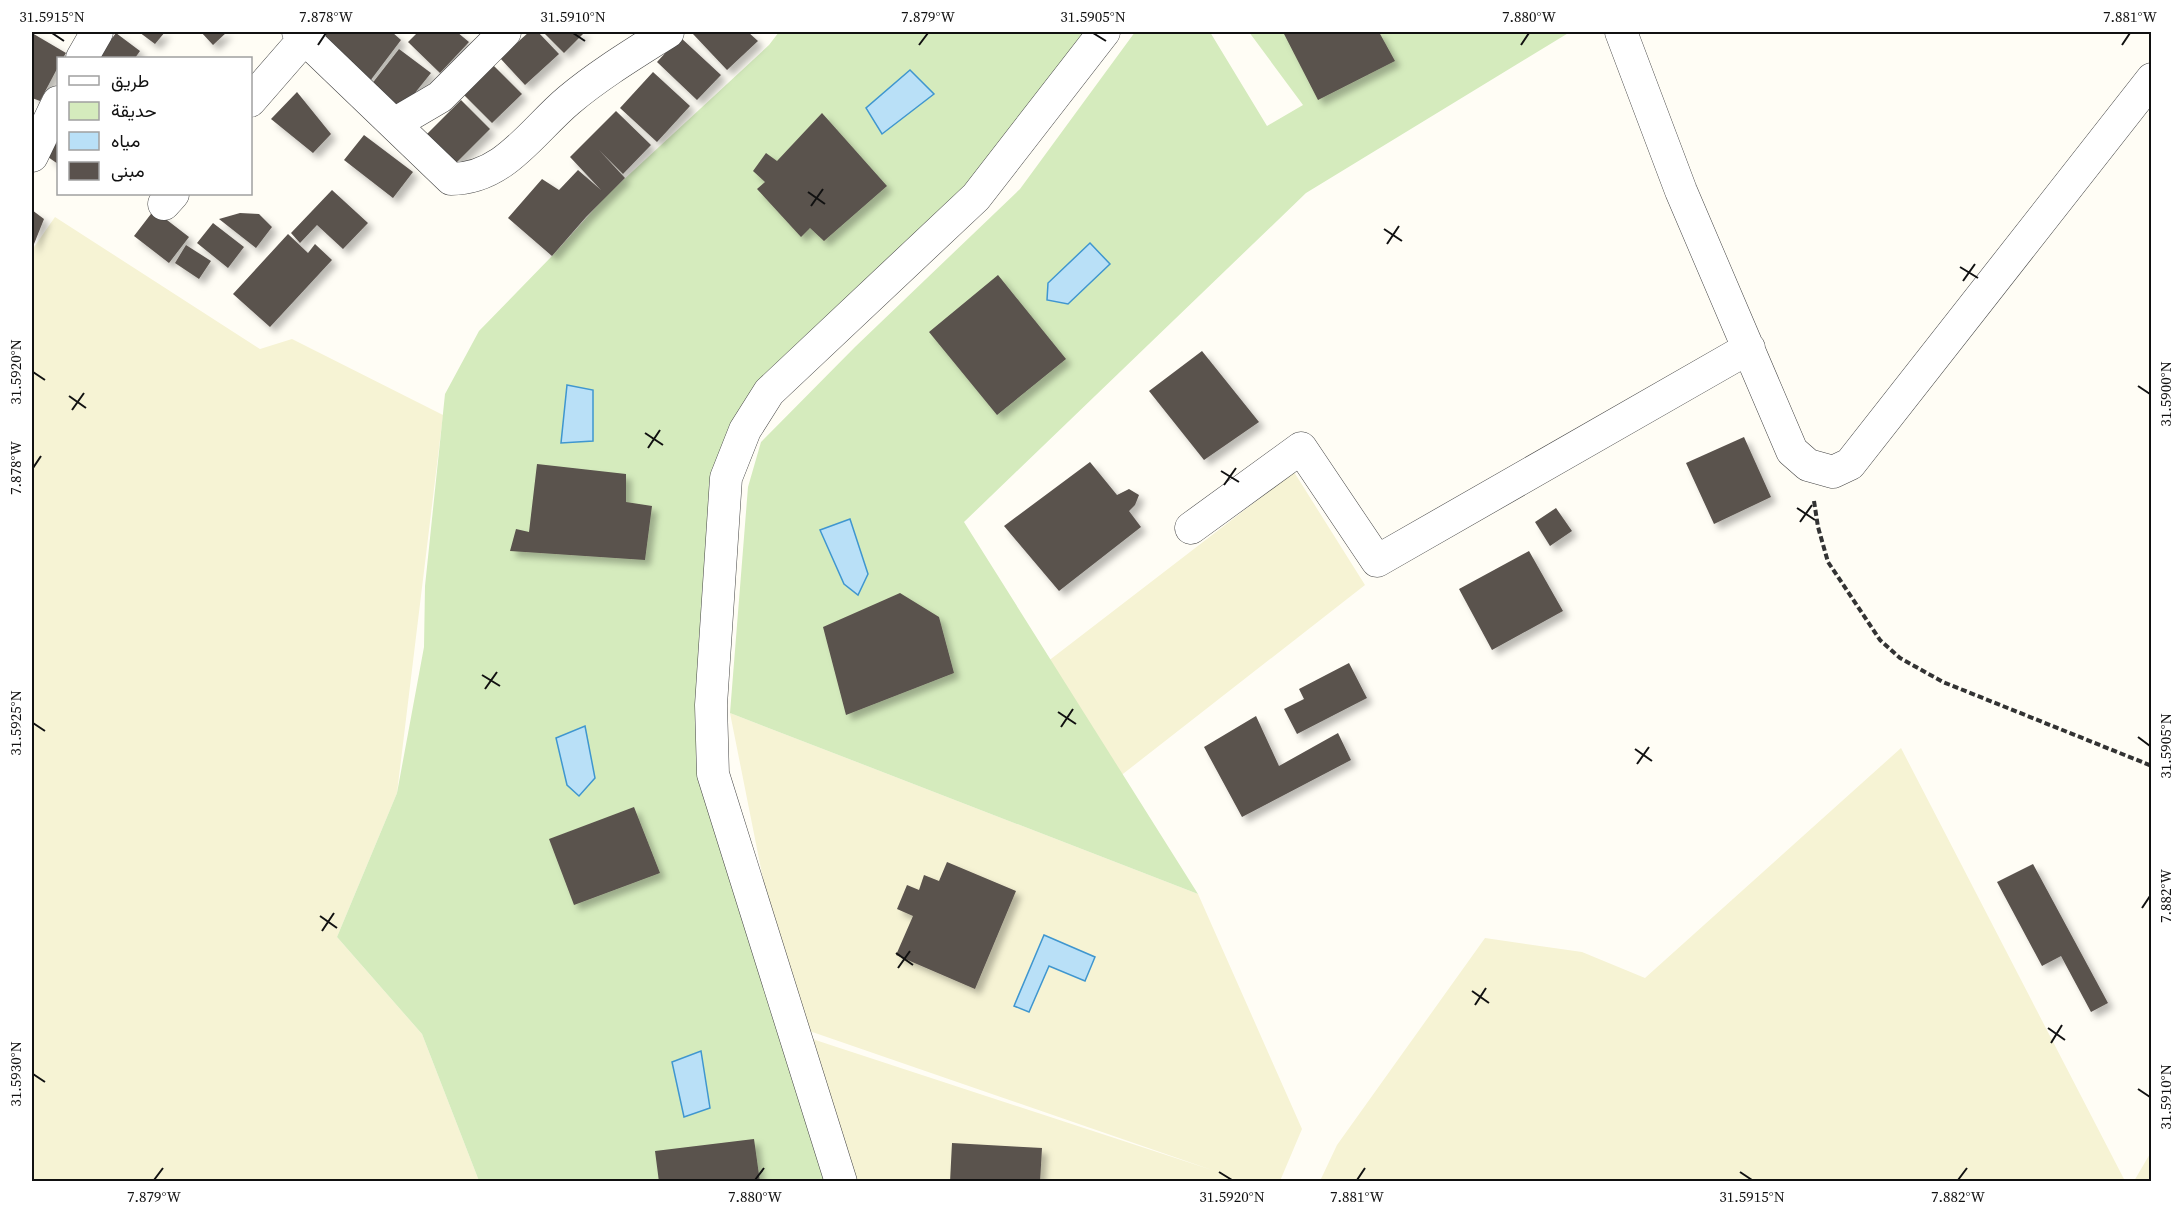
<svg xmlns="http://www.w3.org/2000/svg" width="2183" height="1213" viewBox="0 0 2183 1213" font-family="'Source Serif 4',Vazirmatn,serif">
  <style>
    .farmland { fill: #f6f3d4 }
    .green { fill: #d5ebbd }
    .water { fill: #b9e0f7; stroke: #3f96cf; stroke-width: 1.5 }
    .building { fill: #5a524d; filter: url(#shadow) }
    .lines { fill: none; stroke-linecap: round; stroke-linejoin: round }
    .minor-casing { stroke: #444; stroke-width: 33 }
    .path { stroke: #333; stroke-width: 4; stroke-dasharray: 6 3; stroke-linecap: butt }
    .minor { stroke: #fff; stroke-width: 32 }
    .ticks { fill: none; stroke: #111; stroke-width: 2 }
    .neatline { fill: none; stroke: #111; stroke-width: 2 }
    .ticks-label { font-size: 15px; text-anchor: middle; fill: #111 }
  </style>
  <defs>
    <filter id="shadow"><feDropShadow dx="5.5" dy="5.5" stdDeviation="3" flood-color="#0004"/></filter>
  </defs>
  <rect width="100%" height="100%" fill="#fffdf5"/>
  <path class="farmland" d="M55,217L260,349L292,339L443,415L397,793L337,937L422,1034L479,1181L32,1182V250Z
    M1294,472L1365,585L1119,777L1034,672Z
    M730,713L1198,894L1302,1129L1280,1181H848L794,1033L1212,1170L792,1025Z
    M1901,748L2125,1181H1320L1337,1145L1485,938L1582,952L1645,978Z
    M2151,1152V1181H2134Z"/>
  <path class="green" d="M779,32H1104L745,430L713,774L836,1181H479L422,1034L337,937L397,793L424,647L425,586L445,394L479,331L552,256L606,196L769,45Z
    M1135,32H1210L1267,126L1303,105L1249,32H1570L1306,193L964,522L1198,894L730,713L748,487L761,442L855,347L1020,189Z"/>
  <path class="water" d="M910,70L934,94L882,134L866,108Z
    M1090,243L1110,264L1068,304L1047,300L1048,283Z
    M567,385L593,390V441L561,443Z
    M850,519L868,574L858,595L844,584L820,530Z
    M585,726L595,778L579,796L567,785L556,738Z
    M1044,935L1095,957L1085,981L1049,966L1029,1012L1014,1006Z
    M701,1051L710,1108L684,1117L672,1062Z"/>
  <path class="building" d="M139,32H165L155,44Z
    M201,32H227L213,45Z
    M328,32H392L401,40L370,81L320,38Z
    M418,32H457L469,42L440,73L408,42Z
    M529,32H538L559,54L525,85L500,58Z
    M543,32H585L564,53Z
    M695,32H748L758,41L727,70L693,34Z
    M1283,32H1379L1395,61L1318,100Z
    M32,33L66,53L63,58H58V67L40,101L32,98Z
    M116,33L140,51L135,58H97Z
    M680,37L721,75L697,100L657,62Z
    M399,49L431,73L402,109L371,85Z
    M493,65L522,94L492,123L463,94Z
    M653,72L690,106L657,142L620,108Z
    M297,92L331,134L313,153L271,119Z
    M461,100L490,129L454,165L425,136Z
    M616,111L651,145L623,174L599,150L625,178L586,217L552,256L508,218L542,179L559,190L578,170L601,190L570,157Z
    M822,113L887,186L824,241L810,228L801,237L757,189L765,182L753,171L766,153L777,161Z
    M364,135L413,172L393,198L344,160Z
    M58,140V164L48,157Z
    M332,190L368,223L343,249L317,225L300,243L291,233Z
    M32,210L44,219L32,249Z
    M154,210L189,237L169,263L134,236Z
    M240,213L259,214L272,227L256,248L219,219Z
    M213,223L244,247L228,268L197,243Z
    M288,234L308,253L315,244L332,260L270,327L233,294Z
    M186,245L211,261L199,279L175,263Z
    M998,275L1066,359L997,415L929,332Z
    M1202,351L1259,422L1204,460L1149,391Z
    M1744,437L1771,497L1714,524L1686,463Z
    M1090,462L1117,495L1129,489L1139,495L1135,505L1129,511L1141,527L1059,591L1004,526Z
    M537,464L626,474V502L652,506L645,560L510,551L516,529L529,532Z
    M1556,508L1572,531L1550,546L1535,522Z
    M1529,551L1563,611L1492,650L1459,589Z
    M900,593L939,617L954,673L846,715L823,627Z
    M1349,663L1367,698L1297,734L1284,709L1304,699L1299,689Z
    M1256,716L1279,766L1338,733L1351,760L1242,817L1204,747Z
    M634,807L660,873L574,905L549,839Z
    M947,862L1016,891L975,989L896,955L913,916L897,909L907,885L919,890L924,875L939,881Z
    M2033,864L2108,1003L2091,1012L2061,956L2042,966L1997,882Z
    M754,1139L760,1182H659L655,1151Z
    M952,1143L1042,1148L1040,1182H950Z"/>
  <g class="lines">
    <defs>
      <path id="minor" d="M298,32L451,179C504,179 532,131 569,100C600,74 635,53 668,32
        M1621,32L1681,191L1792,451L1808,465L1833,472L1850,464L2152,79
        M82,58L97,32
        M250,101L310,32
        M394,124L440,97L505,32
        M32,156L58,102
        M164,204L173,194
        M1191,528L1301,448L1377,561L1749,348
        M841,1182L713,774L711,705L726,478L745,430L769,392L976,197L1104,32"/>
    </defs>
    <use href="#minor" class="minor-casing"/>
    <path class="path" d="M1814,501L1818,527L1828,562L1880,640L1900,658L1943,682L2152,766"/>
    <use href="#minor" class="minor"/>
  </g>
  <path class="ticks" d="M52,33L64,41M573,33L585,41M1093,33L1106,41M318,45L326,33M919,45L928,33M1521,45L1529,33M2122,45L2130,33M808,192L825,204M811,206L823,189M1384,229L1402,241M1387,244L1399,226M1960,267L1978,278M1963,281L1975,264M33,372L45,380M2138,386L2150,394M69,396L86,408M72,410L84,393M645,433L663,445M648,448L660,430M33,468L41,456M1221,471L1239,482M1224,485L1236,468M1797,508L1815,520M1800,522L1812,505M482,675L500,686M485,689L497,672M1058,712L1076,724M33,723L45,731M1061,727L1073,709M2138,737L2150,746M1635,749L1652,761M1637,764L1649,747M2142,908L2150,896M320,916L337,928M322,931L334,913M896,953L913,965M898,968L910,951M1472,991L1489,1003M1475,1005L1486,988M2048,1028L2065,1040M2051,1043L2062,1025M33,1074L45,1082M2138,1089L2150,1097M1219,1172L1232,1180M1740,1172L1752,1180M154,1180L163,1168M755,1180L764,1168M1357,1180L1365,1168M1958,1180L1967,1168"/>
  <rect width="2183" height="1213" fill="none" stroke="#ffffff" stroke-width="66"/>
  <rect x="57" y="57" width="195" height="138" fill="#ffffff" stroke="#a0a0a0" stroke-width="1.5"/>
  <rect x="69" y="76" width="30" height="9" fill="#ffffff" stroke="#a0a0a0" stroke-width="1.5"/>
  <text x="111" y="87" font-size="18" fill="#111111">طريق</text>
  <rect x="69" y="102" width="30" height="18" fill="#d5ebbd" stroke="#a0a0a0" stroke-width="1.5"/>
  <text x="111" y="117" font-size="18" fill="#111111">حديقة</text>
  <rect x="69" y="132" width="30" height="18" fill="#b9e0f7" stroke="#a0a0a0" stroke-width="1.5"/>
  <text x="111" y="147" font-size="18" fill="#111111">مياه</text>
  <rect x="69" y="162" width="30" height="18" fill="#5a524d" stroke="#a0a0a0" stroke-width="1.5"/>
  <text x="111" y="177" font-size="18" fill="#111111">مبنى</text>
  <rect x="33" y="33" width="2117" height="1147" class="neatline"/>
  <g class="ticks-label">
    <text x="52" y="22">31.5915°N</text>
    <text x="326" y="22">7.878°W</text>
    <text x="573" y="22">31.5910°N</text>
    <text x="928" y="22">7.879°W</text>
    <text x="1093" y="22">31.5905°N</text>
    <text x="1529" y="22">7.880°W</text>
    <text x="2130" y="22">7.881°W</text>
    <text transform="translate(16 372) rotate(-90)" y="5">31.5920°N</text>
    <text transform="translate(2166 394) rotate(-90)" y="5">31.5900°N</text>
    <text transform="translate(16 468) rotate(-90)" y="5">7.878°W</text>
    <text transform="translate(16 723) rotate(-90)" y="5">31.5925°N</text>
    <text transform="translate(2166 746) rotate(-90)" y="5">31.5905°N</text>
    <text transform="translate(2166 896) rotate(-90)" y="5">7.882°W</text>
    <text transform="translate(16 1074) rotate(-90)" y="5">31.5930°N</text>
    <text transform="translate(2166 1097) rotate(-90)" y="5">31.5910°N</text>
    <text x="154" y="1202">7.879°W</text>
    <text x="755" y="1202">7.880°W</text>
    <text x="1232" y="1202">31.5920°N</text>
    <text x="1357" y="1202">7.881°W</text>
    <text x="1752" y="1202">31.5915°N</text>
    <text x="1958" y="1202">7.882°W</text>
  </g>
</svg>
